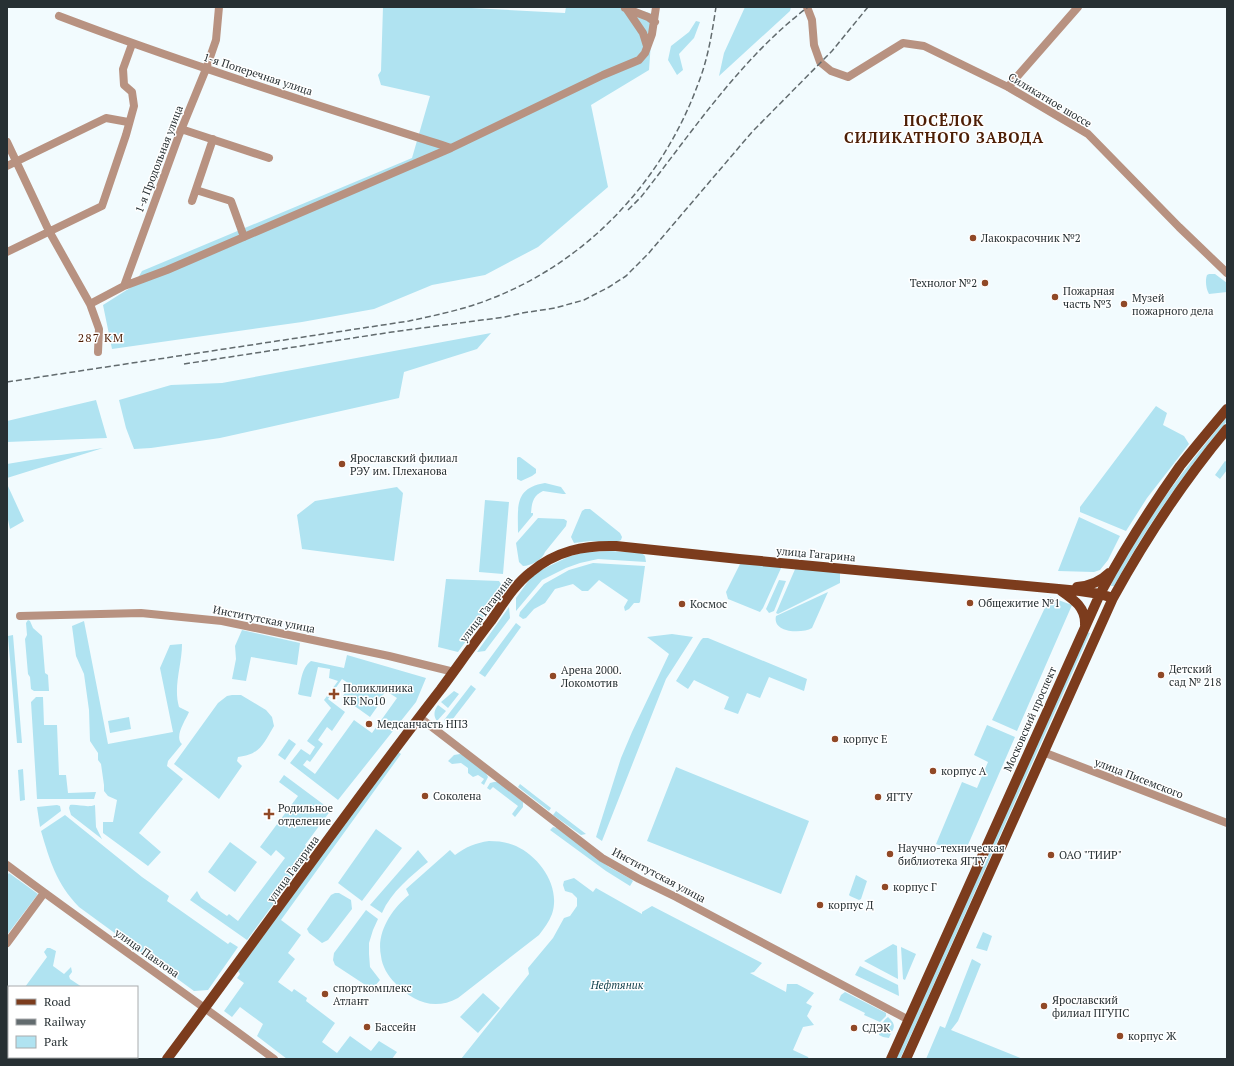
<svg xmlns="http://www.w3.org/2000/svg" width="1234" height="1066" viewBox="0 0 1234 1066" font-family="'PT Serif',serif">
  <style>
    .green { fill: #b0e3f1; fill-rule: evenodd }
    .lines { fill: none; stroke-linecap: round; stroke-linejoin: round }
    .minor { stroke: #b89281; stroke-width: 8 }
    .major { stroke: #7c3c1d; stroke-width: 10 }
    .rail { stroke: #626b6e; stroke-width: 1.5; stroke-dasharray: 6 3; stroke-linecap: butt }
    .poi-dot { fill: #904826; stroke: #fff; stroke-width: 1.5 }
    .labels { text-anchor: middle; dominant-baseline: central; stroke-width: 3; stroke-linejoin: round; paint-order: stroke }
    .street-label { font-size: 11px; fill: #273033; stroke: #fff }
    .poi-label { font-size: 11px; fill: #273033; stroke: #fff; text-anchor: start }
    .park-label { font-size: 11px; font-style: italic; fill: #184550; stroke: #fff }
    .neighbourhood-label { font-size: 12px; letter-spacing: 1px; fill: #4d1e05; stroke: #fff }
    .district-label { font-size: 15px; font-weight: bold; letter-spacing: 1px; fill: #4d1e05; stroke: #fff }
  </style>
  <rect width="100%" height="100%" fill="#f2fbfe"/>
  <path class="green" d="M383,7H452L565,13L566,7H629L653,14L649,70L591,105L608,187L538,247L485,275L432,285L374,309L302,322L112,349L103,305L133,286L142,271L412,158L430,96L381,85L378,75L381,71Z
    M745,7H791L790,11L719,76L724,53Z
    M696,21L700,22L694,38L679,54L683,70L677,75L668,60L671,46L689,32Z
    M1209,274H1215L1227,283V292L1209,294C1206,289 1205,280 1207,275Z
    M491,333L477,349L404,372L399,398L220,438L151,448L134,449L126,428L119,400L171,385L222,383Z
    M96,400L107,438L7,442V421Z
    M1156,406L1167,413L1163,425L1184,436L1189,444L1147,498L1126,531L1080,512V507Z
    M1227,417V421C1184,473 1146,527 1114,586H1111C1112,577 1121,567 1125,559C1154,508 1190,462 1227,417Z
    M103,448L7,478V464Z
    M518,457H520L536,469V473L532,476L521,481L517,479V458Z
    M1225,461L1227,462V470L1220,479L1215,475Z
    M545,483L561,487L566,494H563L543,491C533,496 532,502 531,513H533V515L518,533C518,507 514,488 545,483Z
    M7,484L24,521L10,529L7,515Z
    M397,487L403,493L394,561L302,549L297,515L315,501Z
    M485,500L509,502L503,574L479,572Z
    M585,509H590L620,533L622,537L621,540L617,542L590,541L574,543L571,537L582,511Z
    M1079,517L1120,536L1108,560L1100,570L1094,572L1058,571Z
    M538,518L564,519L567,521L566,526L545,552C543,559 531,566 523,566L519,562L516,543Z
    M610,551L642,553L645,556L646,562L598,559L580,563L566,568L542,580L516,611V598L532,576L541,570L568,557L584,552Z
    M745,562L782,566L763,608L760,612L728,599L726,592L740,564Z
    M593,563L645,566L640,602L639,603H634L629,609L625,611L624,607L628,600L599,580L588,591H582L573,584L555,589L545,603L534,609L526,618L523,619L519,616L520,612L544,584L569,570Z
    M796,567L840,571V583L778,614L776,613Z
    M446,579L499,581L504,589L458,652L438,647Z
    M779,580L786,581L774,611L769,613L766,609Z
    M828,592L812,628C802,634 772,633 776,616Z
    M1050,597L1072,605L1017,731L992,720Z
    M509,607L510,618L485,651L477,652Z
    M28,620L30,621L33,628L42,636L45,673L48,675L49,691H34L31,689L30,677L28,674L25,639L27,635L26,623Z
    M84,621L108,744L173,732L160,668L170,645L182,644C182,665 173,686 179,707L189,712C185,721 174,737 182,744L168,761L167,766L183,779L139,833L161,852L148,866L103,833V822H113L117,800L108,796L104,791V785L101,764L98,760V753L90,741L89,710L84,674L76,656L72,626Z
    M516,623L521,627L485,677L479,673Z
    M242,630L300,643L297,665L251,657L246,681L232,679L236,659L235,646Z
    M1087,632L1090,633L921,1013L900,1059H896Z
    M672,634L693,637L666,679L602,841L596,837L621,758L632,732L669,654L647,637Z
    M13,635L22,743H17L8,636Z
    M703,638H708L807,679L804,691L769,677L760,698L747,693L738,714L724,709L729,697L694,680L688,689L676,681L701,640Z
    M347,655L426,678L416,702L338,800L290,763L301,749L310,755L315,747L307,741L331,708L324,700L338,681L329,678L330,669L318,667L311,697L300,695L298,694C301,683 301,668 311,661L344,668ZM342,679L351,685L342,697L370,717L382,700L380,699L386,691L397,698L372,733L354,720L315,774L303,765L307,760L310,762L323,744L318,740L327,727L332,731L345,712L328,699Z
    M471,685L476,689L449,724L444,720Z
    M454,691L459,694L448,708L441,702Z
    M232,695H241L266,710L272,717L274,726C264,743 260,755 238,757L237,761L242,766L219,799L174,764L218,703L227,696Z
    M36,697H43L44,725H57L59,775H66L68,793L96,792L94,799H37L31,702Z
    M438,705L446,711L437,721C433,716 434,710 438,705Z
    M129,717L131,729L110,733L108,721Z
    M987,725L1015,737L964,854L936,844L962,782L977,788L988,762L974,755Z
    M289,739L296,744L285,760L278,755Z
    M397,751L401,754L281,920L301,935L288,953L295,959L278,982L292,992L294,989L307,998L306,1001L335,1023L322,1042L337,1053L350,1036L371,1051L379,1041L397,1052L392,1059H287L257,1036L263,1024L240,1007L232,1017L224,1011L244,983L237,978L240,974L238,971Z
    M460,754L463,755L486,773L488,777L484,785L481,783L484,779L478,775L473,777L468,773V768L461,763L452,764L448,761L454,755Z
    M676,767L809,821L781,894L647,841Z
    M23,769L25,800L20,801L18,770Z
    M284,775L331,810L305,845L312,851L247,940L190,900L197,891L201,898L227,916L229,914L238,921L285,858L276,850L271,856L260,847L298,796L279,782Z
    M494,782H498L523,802V807L515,817L512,814L518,806L493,787L490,790L487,788L490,783Z
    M520,784L551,808L549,811L518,787Z
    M57,805L60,806L61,811L40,827L37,807Z
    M70,805C78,804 87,808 95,805L96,827L102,839L71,815L69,808Z
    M556,811L586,834L581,835L553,815Z
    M65,815L142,877L169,896L167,901L228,944L230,942L238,947L208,990L194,991L79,907C56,883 50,861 41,831Z
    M553,827L557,828L609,867L631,879L633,881L630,886L606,871L550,830Z
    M376,829L402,848L362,901L338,883Z
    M489,841C498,841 507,842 516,846C540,857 561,887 552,914C549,922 544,928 539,935L458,998C434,1011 413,1002 395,983C388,976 382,966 381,956C376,932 392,909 409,895L406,889L450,850L455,855C466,847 475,843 489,841Z
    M230,842L257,862L235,892L208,872Z
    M418,850L428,862C411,876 391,892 382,913L370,905Z
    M9,873L38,894L7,935V876Z
    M856,875L867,881L861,899L859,900L850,896L849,895Z
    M574,878L593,892L596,888L642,914V912L652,906L762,963L754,972L750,973L786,992L787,984H797L814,993L806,1003L812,1006L807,1016L814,1025L803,1027L793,1050L808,1057L809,1059H461L529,974L528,968L553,938L564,918L570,916L577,906V898L572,893L565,891L563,885L564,881Z
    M335,893H339L351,900L352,909L328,940L322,943L309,933L307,929L331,895Z
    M366,910L378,919L373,930L369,943V954L370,967L380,980L374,987L370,988L335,965L333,960L334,953Z
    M983,932L992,936L987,951L976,948Z
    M893,944L897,946L898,979L864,961Z
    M901,947L916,954L905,980L903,979Z
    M47,948H50L56,951L53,966L64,974L71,967L72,972L69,976L70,979L82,987H25L47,957L44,952Z
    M972,959L981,964L958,1021L951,1030L1023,1059H926L940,1026L945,1028Z
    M860,966L898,985L899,996L855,975Z
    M845,992L886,1013V1016L880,1022L864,1015L865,1013L839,1000L841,995Z
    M483,993L500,1008L478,1033L460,1017Z
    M888,1017C898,1026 893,1028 889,1038L883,1037L879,1035C880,1028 882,1021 888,1017Z"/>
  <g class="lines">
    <path class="minor" d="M807,7L812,20L814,45L820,62L831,71L848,77L903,43L924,46L1008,87L1088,134L1179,227L1227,273
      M625,8L648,17L655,22
      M626,8L643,33L647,46
      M59,16C188,65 320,106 451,148
      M1008,87L1078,7
      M181,129L269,158
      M7,142L49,231L90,304L99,329L98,352
      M7,166L106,118L128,122
      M196,190L231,201L244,237
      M192,201L213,139
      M7,252L102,206L126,135L134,106L132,92L124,85L123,69L132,44
      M124,286L179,135L206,69L216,40L219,7
      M90,304L124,286L167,270L451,148L603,75L639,60L645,53L652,34L656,7
      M20,616L141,613L222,621L389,656L454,672
      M419,717L602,858L639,879L676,897L909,1020
      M1043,752L1227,823
      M7,865C95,931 186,993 274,1059
      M7,943L44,893"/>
    <path class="major" d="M1077,587C1089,586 1100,582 1109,573
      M1060,590C1073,599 1086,607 1085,625
      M167,1059C259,936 347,810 441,689C458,666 474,643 491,621C503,604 514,585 531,572C556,551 584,545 616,546L739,559L1080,591L1100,594L1113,598
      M891,1059L1100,594C1124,549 1151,507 1180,466C1195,447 1211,428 1227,409
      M906,1059L1113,598C1146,538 1183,482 1227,429"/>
    <path class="rail" d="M628,210L641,197C693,131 740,59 808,7
      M184,364L392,332L505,317L522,313L555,308L584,300L609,287L626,276L648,254L752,132L832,51L868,7
      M7,382L409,321C437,315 466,309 493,298C589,260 663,180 698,84C708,59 712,33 716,7"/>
  </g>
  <g class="poi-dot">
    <circle cx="973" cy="238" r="4"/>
    <circle cx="985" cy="283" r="4"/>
    <circle cx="1055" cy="297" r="4"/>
    <circle cx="1124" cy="304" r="4"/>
    <circle cx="342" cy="464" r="4"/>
    <circle cx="970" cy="603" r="4"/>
    <circle cx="682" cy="604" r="4"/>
    <circle cx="1161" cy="675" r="4"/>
    <circle cx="553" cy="676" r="4"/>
    <path d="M332 688h4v4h4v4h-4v4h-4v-4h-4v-4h4z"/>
    <circle cx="369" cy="724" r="4"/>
    <circle cx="835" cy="739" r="4"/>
    <circle cx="933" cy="771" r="4"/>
    <circle cx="425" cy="796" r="4"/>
    <circle cx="878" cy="797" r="4"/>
    <path d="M267 808h4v4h4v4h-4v4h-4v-4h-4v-4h4z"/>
    <circle cx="890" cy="854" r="4"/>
    <circle cx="1051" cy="855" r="4"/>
    <circle cx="885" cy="887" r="4"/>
    <circle cx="820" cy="905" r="4"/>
    <circle cx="325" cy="994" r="4"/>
    <circle cx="1044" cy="1006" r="4"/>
    <circle cx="367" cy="1027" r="4"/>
    <circle cx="854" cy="1028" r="4"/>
    <circle cx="1120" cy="1036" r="4"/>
  </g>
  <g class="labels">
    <g class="street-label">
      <text transform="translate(258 74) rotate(18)">1-я Поперечная улица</text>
      <text transform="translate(1050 100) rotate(31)">Силикатное шоссе</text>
      <text transform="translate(159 159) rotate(-69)">1-я Продольная улица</text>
      <text transform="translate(816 554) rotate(5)">улица Гагарина</text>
      <text transform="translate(486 609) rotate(-53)">улица Гагарина</text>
      <text transform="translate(264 619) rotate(11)">Институтская улица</text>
      <text transform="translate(1030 719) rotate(-66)">Московский проспект</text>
      <text transform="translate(1139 778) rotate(21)">улица Писемского</text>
      <text transform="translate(293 869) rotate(-54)">улица Гагарина</text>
      <text transform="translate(659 875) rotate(28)">Институтская улица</text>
      <text transform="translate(147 953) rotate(35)">улица Павлова</text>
    </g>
    <g class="poi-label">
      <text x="981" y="238">Лакокрасочник №2</text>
      <text x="977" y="283" text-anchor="end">Технолог №2</text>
      <text x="1063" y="291">Пожарная<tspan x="1063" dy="13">часть №3</tspan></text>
      <text x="1132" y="298">Музей<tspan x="1132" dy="13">пожарного дела</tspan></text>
      <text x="350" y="458">Ярославский филиал<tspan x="350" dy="13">РЭУ им. Плеханова</tspan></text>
      <text x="978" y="603">Общежитие №1</text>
      <text x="690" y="604">Космос</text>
      <text x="1169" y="669">Детский<tspan x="1169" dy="13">сад № 218</tspan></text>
      <text x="561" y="670">Арена 2000.<tspan x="561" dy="13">Локомотив</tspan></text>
      <text x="343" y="688">Поликлиника<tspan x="343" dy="13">КБ No10</tspan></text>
      <text x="377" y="724">Медсанчасть НПЗ</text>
      <text x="843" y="739">корпус Е</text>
      <text x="941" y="771">корпус А</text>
      <text x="433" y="796">Соколена</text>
      <text x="886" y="797">ЯГТУ</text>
      <text x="278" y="808">Родильное<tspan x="278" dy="13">отделение</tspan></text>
      <text x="898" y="848">Научно-техническая<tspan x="898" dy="13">библиотека ЯГТУ</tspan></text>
      <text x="1059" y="855">ОАО "ТИИР"</text>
      <text x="893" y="887">корпус Г</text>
      <text x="828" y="905">корпус Д</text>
      <text x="333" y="988">спорткомплекс<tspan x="333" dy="13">Атлант</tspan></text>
      <text x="1052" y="1000">Ярославский<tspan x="1052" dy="13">филиал ПГУПС</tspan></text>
      <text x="375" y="1027">Бассейн</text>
      <text x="862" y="1028">СДЭК</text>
      <text x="1128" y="1036">корпус Ж</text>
    </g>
    <g class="park-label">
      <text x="617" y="985">Нефтяник</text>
    </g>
    <g class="neighbourhood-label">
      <text x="101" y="337">287 КМ</text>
    </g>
    <g class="district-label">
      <text x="944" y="120">ПОСЁЛОК<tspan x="944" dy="17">СИЛИКАТНОГО ЗАВОДА</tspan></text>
    </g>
  </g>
  <rect width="1234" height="1066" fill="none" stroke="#273033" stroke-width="16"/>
  <rect x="8" y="986" width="130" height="72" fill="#ffffff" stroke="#a9acad"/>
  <rect x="16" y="999" width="20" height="6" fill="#7c3c1d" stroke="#a9acad"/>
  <text x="44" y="1006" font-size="12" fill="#273033">Road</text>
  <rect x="16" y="1019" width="20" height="6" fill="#626b6e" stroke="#a9acad"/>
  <text x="44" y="1026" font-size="12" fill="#273033">Railway</text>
  <rect x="16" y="1036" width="20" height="12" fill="#b0e3f1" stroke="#a9acad"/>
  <text x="44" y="1046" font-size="12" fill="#273033">Park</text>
</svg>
